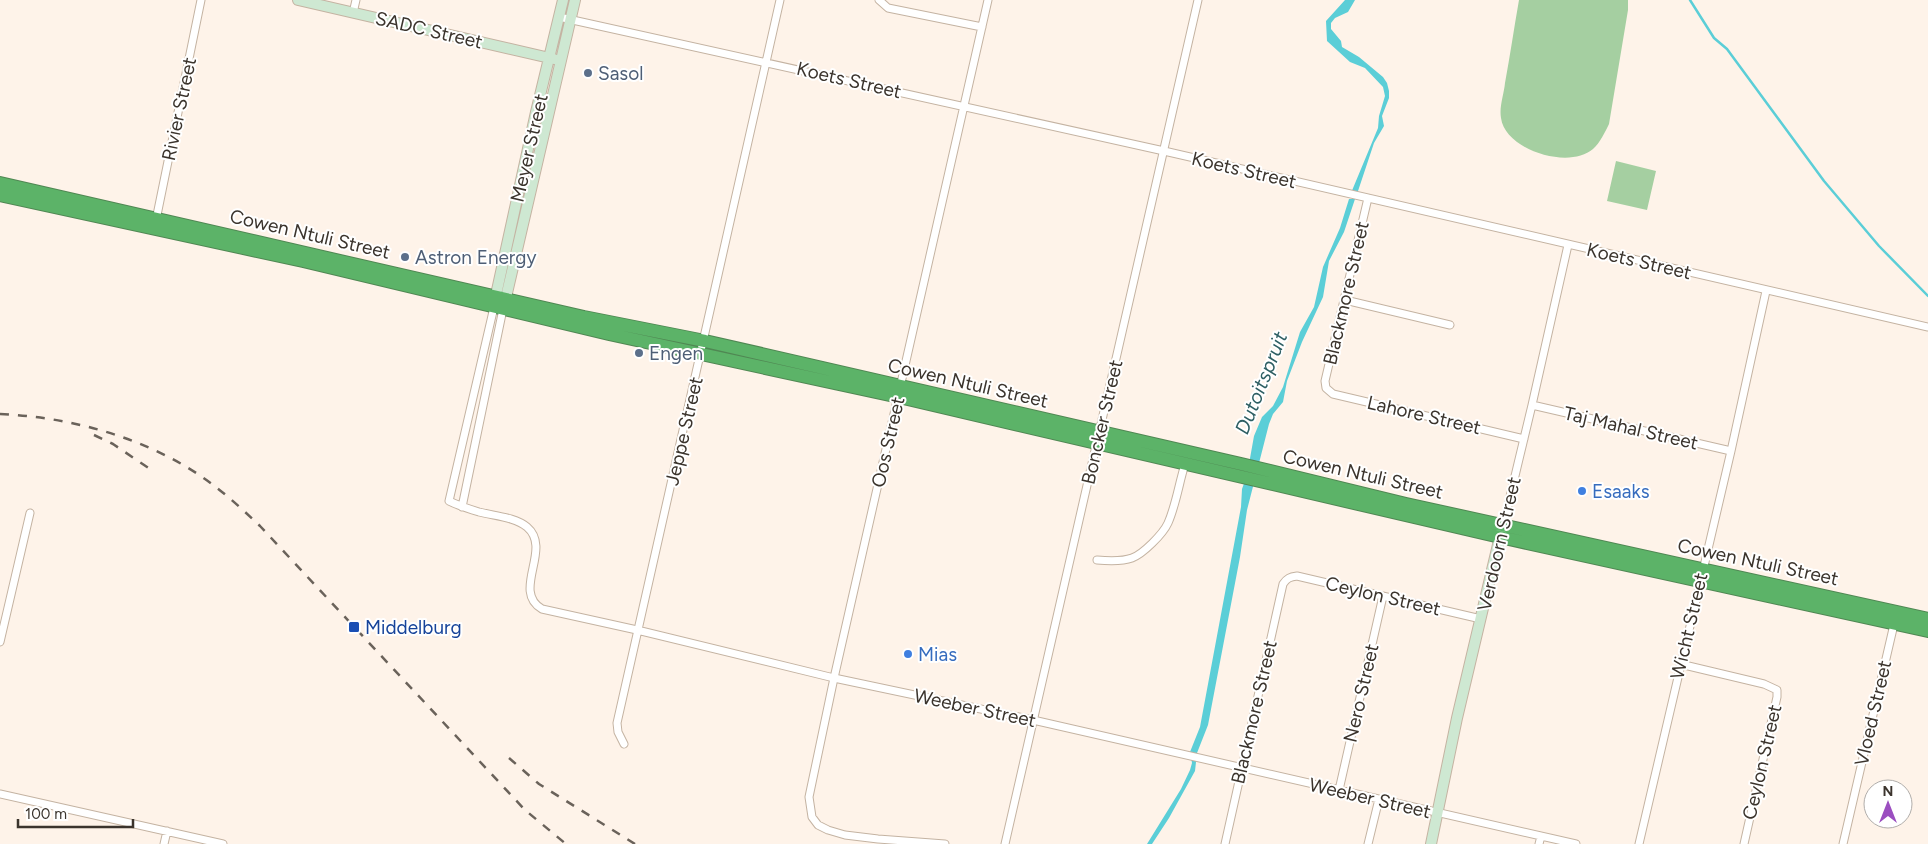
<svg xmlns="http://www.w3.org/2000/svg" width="1928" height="844" viewBox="0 0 1928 844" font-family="Figtree,sans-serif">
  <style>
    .green { fill: #a5cfa1 }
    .water { fill: #5bced7 }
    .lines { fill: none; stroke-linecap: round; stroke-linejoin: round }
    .stream { stroke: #5bced7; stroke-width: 2.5 }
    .street-casing { stroke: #c4b3a2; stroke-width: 9 }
    .secondary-casing { stroke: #c4b3a2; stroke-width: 12 }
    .highway-casing { stroke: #508753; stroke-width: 14 }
    .street { stroke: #fff; stroke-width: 7 }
    .secondary { stroke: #cee8d2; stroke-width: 10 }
    .highway { stroke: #5cb368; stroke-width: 12 }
    .rail { stroke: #6a625a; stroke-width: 2.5; stroke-dasharray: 9 9; stroke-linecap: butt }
    .service-dot { fill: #5c6f8a; stroke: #fff; stroke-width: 2 }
    .shop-dot { fill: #3f7fe0; stroke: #fff; stroke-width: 2 }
    .transit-dot { fill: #1a4fb4; stroke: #fff; stroke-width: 2 }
    .labels { text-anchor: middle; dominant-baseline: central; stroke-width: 4; stroke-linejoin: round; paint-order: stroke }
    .street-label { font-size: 19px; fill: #3b342d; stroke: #fff }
    .service-label { font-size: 19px; fill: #4e5e75; stroke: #fff; text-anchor: start }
    .shop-label { font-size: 19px; fill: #366cbe; stroke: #fff; text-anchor: start }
    .transit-label { font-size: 19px; fill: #164399; stroke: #fff; text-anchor: start }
    .water-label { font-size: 20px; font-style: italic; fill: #2e5f63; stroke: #fff }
  </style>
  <rect width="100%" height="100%" fill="#fef3e9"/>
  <path class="green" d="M1519,0H1628V10L1609,124C1605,132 1600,143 1593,149C1569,170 1505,150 1501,118C1499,107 1504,94 1505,83C1510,56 1514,28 1519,0Z
    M1616,161L1656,171L1647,210L1607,201Z"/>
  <path class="water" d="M1345,0H1355L1348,12L1335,18L1331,23V29L1341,41L1342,47L1359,57L1383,77L1387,83L1389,91V98L1382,116L1384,126L1374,143L1357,194L1351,193L1378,128L1379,116L1385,96L1383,87L1365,68L1350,62L1327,41L1326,21Z
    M1349,199H1355L1344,232L1329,261L1323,297L1302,342L1287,381L1283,402L1273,414L1269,424L1247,510L1240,557L1208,725L1197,753L1195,771L1169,818L1152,844H1147L1181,789L1190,770L1192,763L1190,752L1200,727L1241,507L1242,489L1247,475L1254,436L1262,417L1273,406L1283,387L1300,332L1314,307L1323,267L1340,228Z"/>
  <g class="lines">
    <path class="stream" d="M1690,0L1714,38L1727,49L1824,181L1879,246L1928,296"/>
    <defs>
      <path id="street" d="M879,0L888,8L982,27
        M353,13L356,0
        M559,17L1164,151L1928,327
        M1368,198L1325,381L1326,388L1333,394L1524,439
        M156,220L201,0
        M1345,300L1450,325
        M494,307L449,501C459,506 469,509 479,512C494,516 515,517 527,527C553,549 511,591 542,609L637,630L834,678L1033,720L1576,844
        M1532,405L1731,451
        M462,507L503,309
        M1503,526L1532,405L1568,245
        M1097,560C1108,561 1121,562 1132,558C1143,554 1163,534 1168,523C1176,505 1179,483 1185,464
        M0,642L30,513
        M1680,664L1764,684L1777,690V697L1744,844
        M624,744L618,732L617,723L780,0
        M1339,790L1383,596
        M0,794L223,844
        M164,844L167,831
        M945,844L878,839L845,835L828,830L818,825L812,817L809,797L834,678L988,0
        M1005,844L1198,0
        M1225,844L1283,584C1287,578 1290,577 1297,576L1481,619
        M1368,844L1379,799
        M1539,844L1541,836
        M1639,844L1731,451L1766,291
        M1843,844L1895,620"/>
      <path id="secondary" d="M298,0L554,59
        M494,304L536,112L563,0
        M504,306L575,0
        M1431,844L1457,718L1501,532"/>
      <path id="highway" d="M0,183L584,317L705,341L1241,464L1406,504L1928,619
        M0,195L303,261L609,334L899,397L1500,537L1928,631"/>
    </defs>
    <use href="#street" class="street-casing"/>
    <use href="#secondary" class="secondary-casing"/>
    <use href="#highway" class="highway-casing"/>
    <use href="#street" class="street"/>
    <use href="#secondary" class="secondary"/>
    <use href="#highway" class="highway"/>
    <path class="rail" d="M0,414C71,417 147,438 205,479C225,493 243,510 260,526L525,810L566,844
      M94,435L113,444L153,471
      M509,758L539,784L635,844"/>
  </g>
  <g class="service-dot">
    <circle cx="588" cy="73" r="5"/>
    <circle cx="405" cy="257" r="5"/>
    <circle cx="639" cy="353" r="5"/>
  </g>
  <g class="shop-dot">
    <circle cx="1582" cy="491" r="5"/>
    <circle cx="908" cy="654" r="5"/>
  </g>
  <rect class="transit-dot" x="348" y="621" width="12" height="12" rx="2.5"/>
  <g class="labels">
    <g class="street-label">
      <text transform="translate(429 30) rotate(13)">SADC Street</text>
      <text transform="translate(849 80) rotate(13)">Koets Street</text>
      <text transform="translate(179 109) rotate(-78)">Rivier Street</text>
      <text transform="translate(529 148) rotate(-77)">Meyer Street</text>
      <text transform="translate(1244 170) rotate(13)">Koets Street</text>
      <text transform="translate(310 234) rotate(13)">Cowen Ntuli Street</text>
      <text transform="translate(1639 261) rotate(13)">Koets Street</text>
      <text transform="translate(1346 293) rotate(-77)">Blackmore Street</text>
      <text transform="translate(968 383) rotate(13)">Cowen Ntuli Street</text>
      <text transform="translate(1424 415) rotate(13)">Lahore Street</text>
      <text transform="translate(1102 422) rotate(-77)">Boncker Street</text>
      <text transform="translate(1631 428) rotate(13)">Taj Mahal Street</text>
      <text transform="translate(684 431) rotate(-77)">Jeppe Street</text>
      <text transform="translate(888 442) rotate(-77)">Oos Street</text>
      <text transform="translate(1363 474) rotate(13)">Cowen Ntuli Street</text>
      <text transform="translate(1499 544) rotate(-77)">Verdoorn Street</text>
      <text transform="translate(1758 562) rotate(12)">Cowen Ntuli Street</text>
      <text transform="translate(1383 596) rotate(13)">Ceylon Street</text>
      <text transform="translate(1689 626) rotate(-77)">Wicht Street</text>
      <text transform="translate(1361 693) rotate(-77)">Nero Street</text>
      <text transform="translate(975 708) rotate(12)">Weeber Street</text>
      <text transform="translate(1254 712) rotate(-77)">Blackmore Street</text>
      <text transform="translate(1873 713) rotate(-77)">Vloed Street</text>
      <text transform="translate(1762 762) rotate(-77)">Ceylon Street</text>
      <text transform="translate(1370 798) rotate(13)">Weeber Street</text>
    </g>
    <g class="service-label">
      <text x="598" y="73">Sasol</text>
      <text x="415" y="257">Astron Energy</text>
      <text x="649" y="353">Engen</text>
    </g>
    <g class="shop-label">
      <text x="1592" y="491">Esaaks</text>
      <text x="918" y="654">Mias</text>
    </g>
    <g class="transit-label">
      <text x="365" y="627">Middelburg</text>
    </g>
    <g class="water-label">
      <text transform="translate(1261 383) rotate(-68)">Dutoitspruit</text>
    </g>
  </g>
  <g transform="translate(1888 804)"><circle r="24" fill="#ffffff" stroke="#b1aeab"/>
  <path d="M0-4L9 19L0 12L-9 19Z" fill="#9b4ec0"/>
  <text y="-8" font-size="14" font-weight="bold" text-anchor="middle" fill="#3b342d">N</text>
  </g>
  <path d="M18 819v8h115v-8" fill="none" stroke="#3b342d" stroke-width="2.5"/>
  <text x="25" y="819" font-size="15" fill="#3b342d" stroke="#ffffff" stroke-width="4" paint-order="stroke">100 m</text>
</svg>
